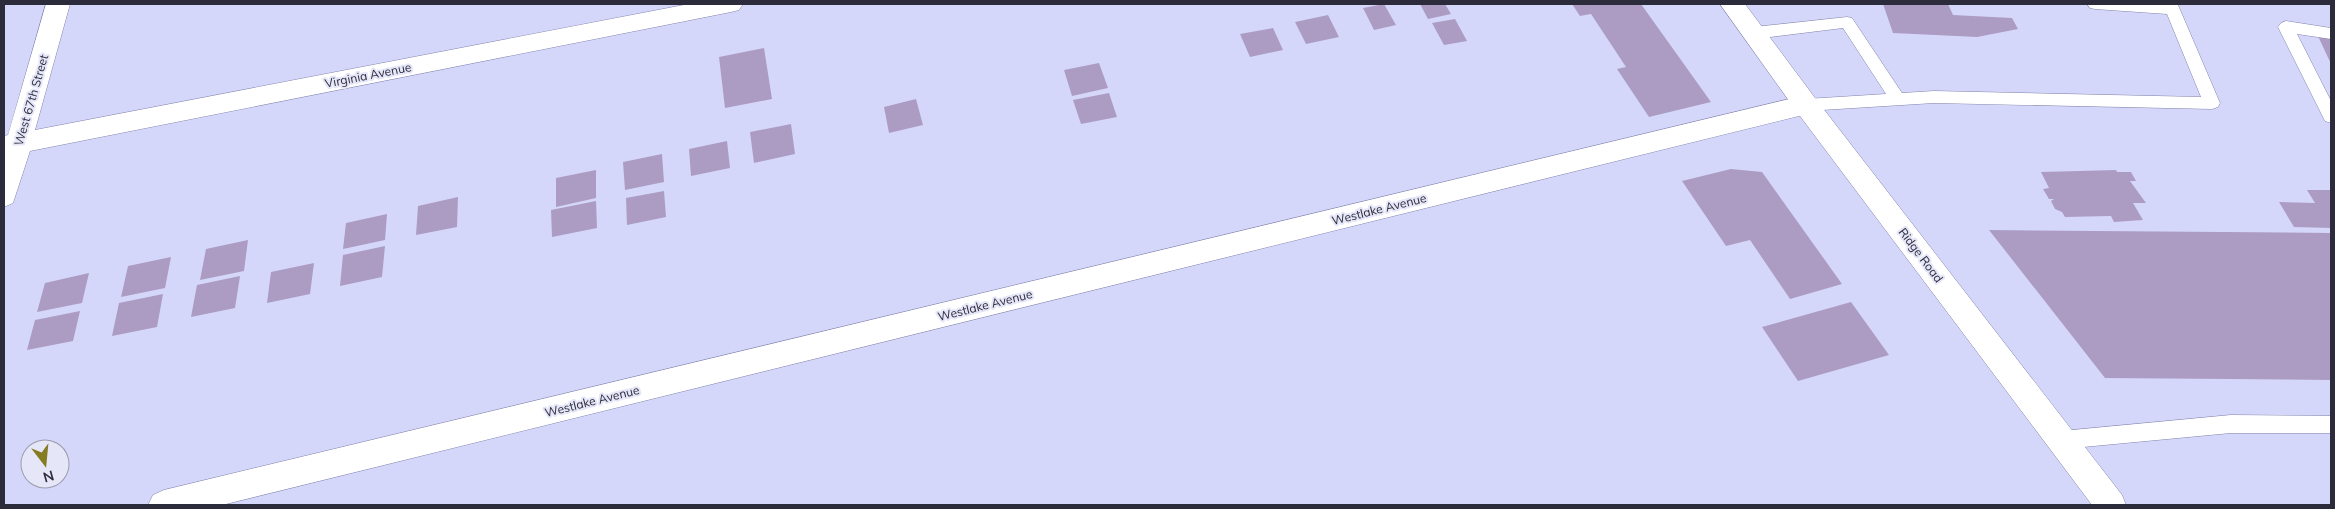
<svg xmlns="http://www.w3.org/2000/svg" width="2335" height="509" viewBox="0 0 2335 509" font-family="Mulish,sans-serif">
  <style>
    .building { fill: #ac9cc4 }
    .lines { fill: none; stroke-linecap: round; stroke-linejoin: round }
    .lane-casing { stroke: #8283ab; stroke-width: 1 }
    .street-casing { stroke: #8283ab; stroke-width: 1 }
    .primary-casing { stroke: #8283ab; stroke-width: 1 }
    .lane { fill: #fff; fill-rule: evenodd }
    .street { fill: #fff; fill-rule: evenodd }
    .primary { fill: #fff; fill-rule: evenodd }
    .labels { text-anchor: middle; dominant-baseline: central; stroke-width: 4; stroke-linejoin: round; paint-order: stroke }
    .street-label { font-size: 12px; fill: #2b2b3c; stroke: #e5e6f7 }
  </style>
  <rect width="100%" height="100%" fill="#d5d7fa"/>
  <path class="building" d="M1384,4L1396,25L1374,30L1363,8Z
    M1420,4H1445L1451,14L1428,19Z
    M1572,4H1641L1711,102L1649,117L1617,69L1626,67L1591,14L1580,16Z
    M1883,4H1948L1953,15L2012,18L2018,29L1977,37L1893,33Z
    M1328,15L1339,37L1306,44L1295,22Z
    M1455,19L1467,41L1444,45L1432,23Z
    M1273,28L1283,50L1250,57L1240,34Z
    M2318,36L2331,37V64Z
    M764,48L772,99L725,108L719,57Z
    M1099,63L1108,88L1072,96L1064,70Z
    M1109,93L1117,117L1081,124L1073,100Z
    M916,99L923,125L889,133L884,107Z
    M791,124L795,154L754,163L750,132Z
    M727,141L730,168L691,176L689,149Z
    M662,154L664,182L625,190L623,162Z
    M1731,169L1762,172L1842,284L1790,299L1750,240L1726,246L1682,181Z
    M596,170V198L556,207V178Z
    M2116,170L2117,172H2131L2136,181H2130L2146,203H2133L2143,220L2114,222L2111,216L2065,217L2062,212L2055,209L2051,201L2054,199H2049L2043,189L2049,188L2041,172Z
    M2307,190H2331V228L2294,227L2279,202L2315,203Z
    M664,191L666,217L627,225L626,198Z
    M458,197L457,227L416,235L418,206Z
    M596,201L597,228L552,237L551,210Z
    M387,214L385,240L343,249L346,223Z
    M1989,230L2331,233V380L2105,378Z
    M248,240L244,271L200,280L206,249Z
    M385,246L382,277L340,286L343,255Z
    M171,257L165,288L121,297L128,266Z
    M314,263L310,294L267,303L271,272Z
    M89,273L82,303L37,312L45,283Z
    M240,276L235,308L191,317L197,285Z
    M163,294L157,327L112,336L119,303Z
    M1851,302L1889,355L1798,381L1762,327Z
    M80,311L73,341L27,350L35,320Z"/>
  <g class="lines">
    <defs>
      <path id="lane" d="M2087,4L2178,5L2220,103L2218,107L2212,109L1934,103L1806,111L1800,109L1798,105L1800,101L1806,99L1886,94L1843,28L1754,39L1749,37L1746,33L1749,29L1754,27L1847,17L1852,18L1902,93L1934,91L2201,97L2167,14L2095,9L2090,8Z
        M2286,21L2331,28V39L2297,34L2331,101V123L2325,121L2278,27L2281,23Z
        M2231,415L2331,416V433H2231L2062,449L2055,446L2052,440L2055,434L2062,431Z"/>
      <path id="street" d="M46,4H70L35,130L689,4H743L739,10L731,12L30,151L13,203L4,207V136L8,135Z
        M1806,95L1815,98L1819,105L1815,112L222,505H148L153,495L164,490Z"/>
      <path id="primary" d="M1720,4H1745L1815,98L2122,495L2126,505H2092L1797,112Z"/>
    </defs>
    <use href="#lane" class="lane-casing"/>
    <use href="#street" class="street-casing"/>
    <use href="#primary" class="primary-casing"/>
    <use href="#lane" class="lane"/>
    <use href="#street" class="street"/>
    <use href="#primary" class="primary"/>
  </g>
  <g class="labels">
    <g class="street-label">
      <text transform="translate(368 75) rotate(-11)">Virginia Avenue</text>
      <text transform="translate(31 100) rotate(-74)">West 67th Street</text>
      <text transform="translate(1379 209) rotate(-14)">Westlake Avenue</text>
      <text transform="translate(1921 255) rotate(53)">Ridge Road</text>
      <text transform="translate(985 305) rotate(-14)">Westlake Avenue</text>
      <text transform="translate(592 401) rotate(-14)">Westlake Avenue</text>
    </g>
  </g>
  <rect width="2335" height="509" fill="none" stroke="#2b2b3c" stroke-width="10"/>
  <g transform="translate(45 464) rotate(164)"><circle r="24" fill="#e5e6f7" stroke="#9b9bac"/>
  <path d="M0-4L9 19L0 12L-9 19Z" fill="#857b21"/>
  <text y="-8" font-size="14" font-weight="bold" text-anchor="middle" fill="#2b2b3c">N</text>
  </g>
</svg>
